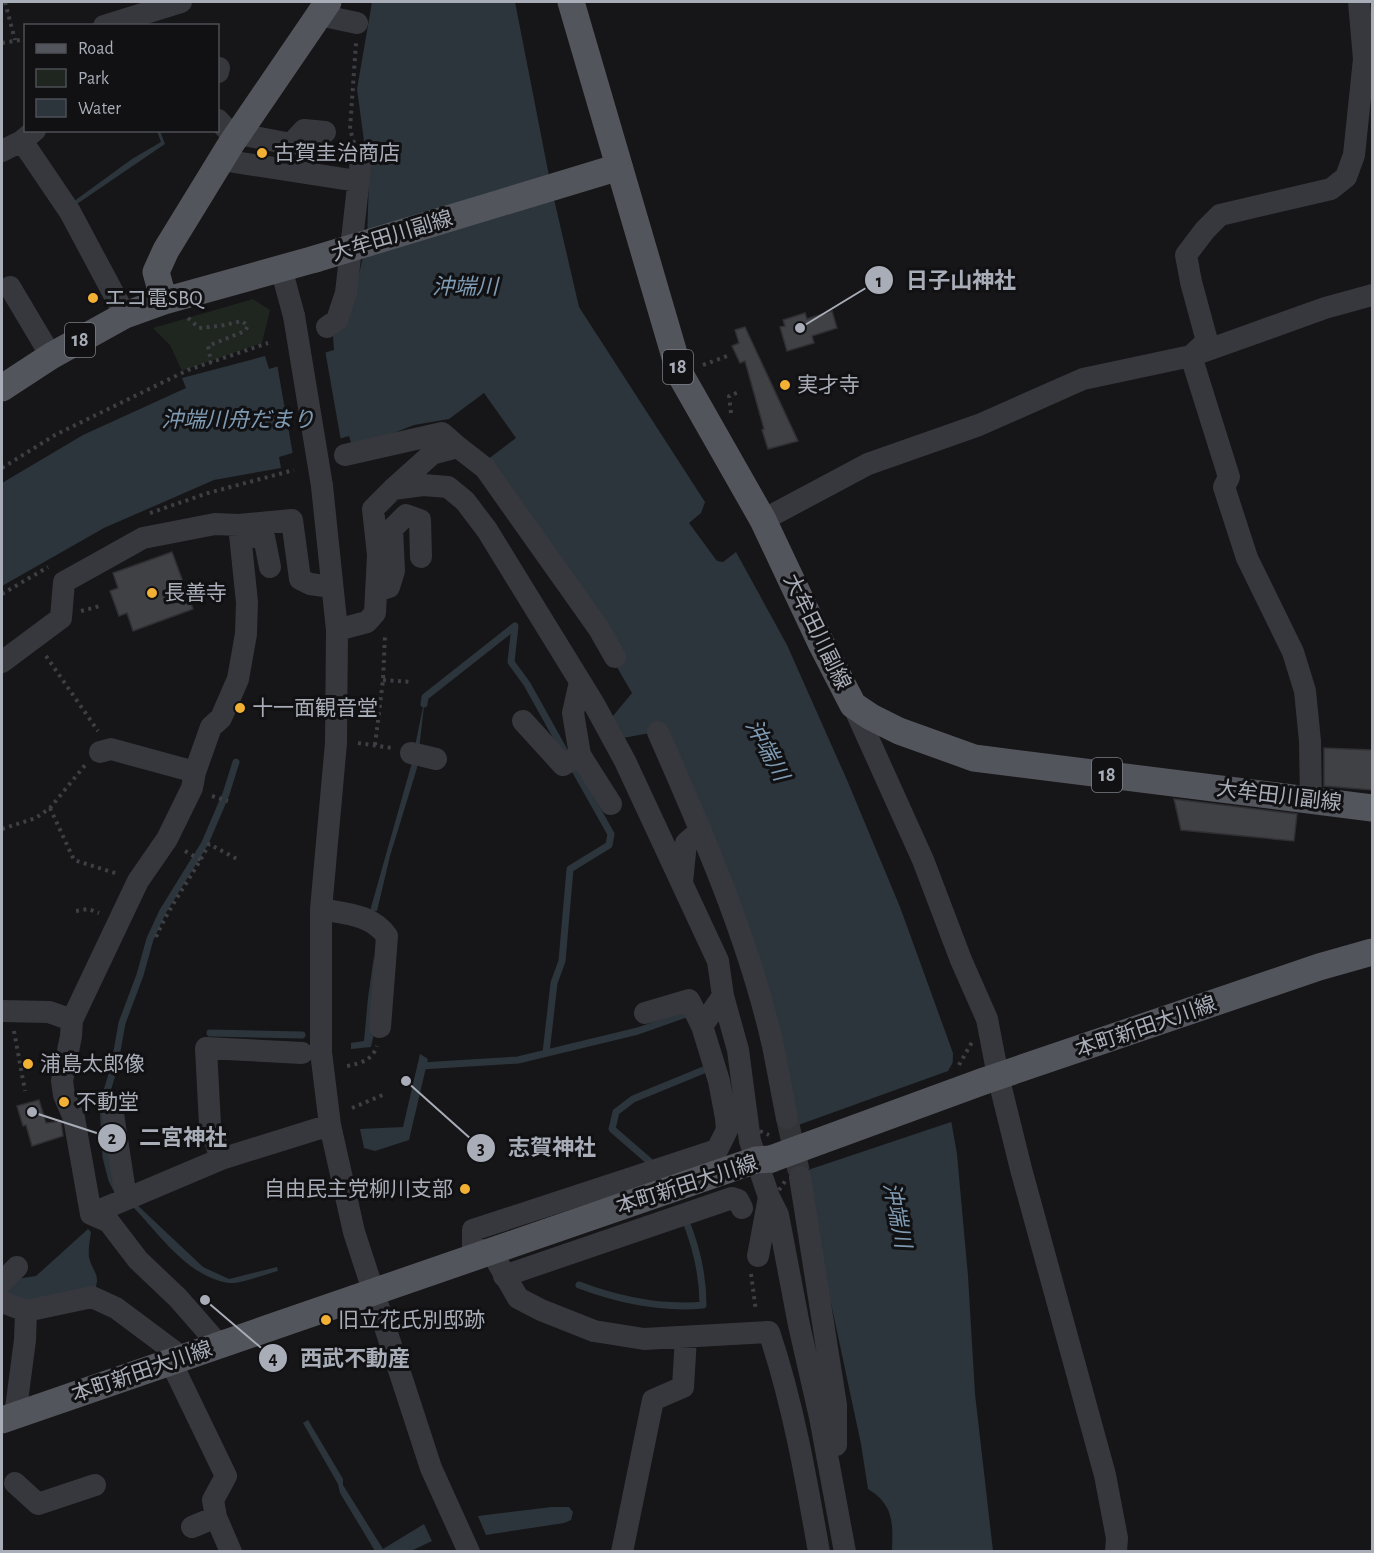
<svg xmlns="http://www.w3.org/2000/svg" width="1374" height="1553" viewBox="0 0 1374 1553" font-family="'Alegreya Sans','Noto Sans JP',sans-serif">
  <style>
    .green { fill: #1e261f }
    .water { fill: #2c353c }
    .pier { fill: #161618 }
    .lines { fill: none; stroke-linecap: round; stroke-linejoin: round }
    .stream { stroke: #2c353c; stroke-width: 7 }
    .building { fill: #404145; stroke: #303034; stroke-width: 1.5 }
    .minor-tunnel { stroke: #333438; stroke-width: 22; stroke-dasharray: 22 11; stroke-linecap: butt }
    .path { stroke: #3d3f44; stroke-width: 4; stroke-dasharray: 3 4.5; stroke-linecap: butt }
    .minor { stroke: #37383d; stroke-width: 22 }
    .major { stroke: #53555c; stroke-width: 27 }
    .path-bridge { stroke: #3d3f44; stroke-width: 4; stroke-dasharray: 3 4.5; stroke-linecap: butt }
    .minor-bridge { stroke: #37383d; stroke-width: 22 }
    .major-bridge { stroke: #53555c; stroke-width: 27 }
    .poi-dot { fill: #f2b134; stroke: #111113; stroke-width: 2 }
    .labels { text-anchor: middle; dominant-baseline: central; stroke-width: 6; stroke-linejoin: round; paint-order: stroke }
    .shield { fill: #111113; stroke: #7b7e86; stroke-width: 1.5 }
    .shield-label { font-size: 20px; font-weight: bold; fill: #a8adb8 }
    .poi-label { font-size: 21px; fill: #a8adb8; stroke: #111113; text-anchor: start }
    .street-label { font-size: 21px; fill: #a8adb8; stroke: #111113 }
    .water-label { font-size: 22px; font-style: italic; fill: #7f9bb3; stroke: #111113 }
    .leader { fill: none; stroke: #a8adb8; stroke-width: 2 }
    .callout-dot { fill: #a8adb8; stroke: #111113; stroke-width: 2 }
    .mark-label { font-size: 18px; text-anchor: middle; font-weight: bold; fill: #111 }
    .callout-label { font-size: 22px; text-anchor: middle; font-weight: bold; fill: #a8adb8; stroke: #111113; stroke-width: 6; stroke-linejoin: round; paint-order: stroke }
  </style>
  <rect width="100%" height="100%" fill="#161618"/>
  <path class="green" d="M253,299L270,310L262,343L182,371L170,345L153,328Z"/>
  <path class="water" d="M372,2H515L551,186L579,307L705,502L701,513L689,523L717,561L723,562L736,552L787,645L847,780L900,907L953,1053L951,1120L957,1154L968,1276L975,1394L993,1551H892C893,1523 894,1505 868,1489L861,1444L777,1050L656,732L617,739L608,722L632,693L604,645L479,466L516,438L484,393L449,419L414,425L353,449L349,436L279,457L281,468L214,480L104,528L2,586V483L83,435L186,388L182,378L265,356L269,369L334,350L333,336L355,291L367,240L369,178L357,89Z
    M157,131H160L165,144L68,210L66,207L132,159L161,142Z
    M425,697L417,768L390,856L377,911H370L411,766Z
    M374,956L375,1029L371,1047L351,1049V1043L364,1041L368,998Z
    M420,1054L428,1059L409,1140L375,1151L364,1148L360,1129L403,1127Z
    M133,1201L203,1267L229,1279L277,1267L278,1271C266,1274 240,1284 229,1283C188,1277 160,1235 133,1207Z
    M88,1229L91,1232C90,1239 88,1250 89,1257C92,1272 102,1275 94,1291L32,1304L2,1296L9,1280L36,1276Z
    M308,1420L343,1479V1485L383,1549L424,1524L432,1541L411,1551H375L340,1493L338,1484L303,1423Z
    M552,1507H569L573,1512L571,1520L564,1523L486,1535L478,1516Z"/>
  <path class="pier" d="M325,350L341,441L293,455L277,364Z
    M956,1057L954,1121L799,1173L790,1128L948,1071Z"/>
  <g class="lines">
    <path class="stream" d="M424,704L425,697L515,626L511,662L527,684L566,754
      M210,1033L302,1035
      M546,1053L554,983L562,961L570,869L609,845L611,834L571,763
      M421,1066L518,1060L638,1031L686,1014H691
      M649,1161L612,1129L616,1112L633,1099L711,1067
      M116,1188L112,1180L106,1157L103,1104L114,1068L122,1023L140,975L150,939L163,911L205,843L226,794L236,762
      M579,1285C619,1300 660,1309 703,1305C703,1276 696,1246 685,1219"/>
  </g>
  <path class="building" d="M832,311L837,328L812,336L814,343L787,351L780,327L785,326L783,320L805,313L807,319Z
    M745,327L758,355L798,441L768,449L762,430L764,429L745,361L740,363L732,346L739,343L735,330Z
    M172,552L193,609L133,631L127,613L119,616L110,591L118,588L113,573Z
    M1324,748L1372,750V790L1324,786Z
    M1174,799L1297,814L1294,841L1181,830Z
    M39,1100L46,1123L61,1121L63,1136L32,1146L26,1125L23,1126L17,1106Z"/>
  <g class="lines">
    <path class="minor-tunnel" d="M787,1118L800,1177"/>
    <path class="path" d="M5,2L15,40
      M2,43L26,39
      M354,143L350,129L356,43
      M188,318L199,328L220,326L242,321L248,326L245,331L208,346L211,362
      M703,365L730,355
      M731,413L729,396L739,392
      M2,468L55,435L188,370L268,343
      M150,513L208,493L294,470
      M2,594L48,567
      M81,611L100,606
      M46,656L98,731
      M383,680L413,682
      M358,743L392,748
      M375,745L383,680L385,635
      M212,796L228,801
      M50,808L74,860L118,874
      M2,829L36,818L50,808L86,764
      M185,851L201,860
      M76,911L88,909L99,913
      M156,937C170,904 193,876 209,844L237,859
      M14,1031L25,1091
      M347,1066C362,1063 372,1060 377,1046
      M352,1108L385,1094
      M751,1274L756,1311"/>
    <path class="minor" d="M319,15L357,23
      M104,26L181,2
      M218,72L219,68
      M218,120L235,138
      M238,134L291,144L304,130L325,132
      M22,141L70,212L125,315
      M2,151L22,141L35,130
      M222,160L357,181
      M281,268L294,316
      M10,287L51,356
      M327,327L337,320L346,293L361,160
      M1191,356L1207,341L1191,282L1186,255L1205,230L1220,215L1331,189L1346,177L1354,155L1364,59L1359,2
      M1191,356L1229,477L1224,487L1247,558L1293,652L1305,691L1310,741L1311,800
      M345,455L442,433L458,447
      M322,486L337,630L336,743L321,909V1052L330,1125L354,1232L431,1468L469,1552
      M393,489L432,454L458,447L485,468L599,629L615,657
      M763,520L868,464L979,425L1083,379L1191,356L1325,308L1372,295
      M242,537H264L270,567
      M376,591L389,587L394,571L392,529L406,515L420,520L421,557
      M337,630L367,622L375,613L378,555L373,509L393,489L423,485L448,487L465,501L487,530L594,704L625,761L718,961L723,996L738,1050L750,1141L769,1197L778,1215L799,1325L820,1417L845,1552
      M2,662L61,618L64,582L143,538L215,524L239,525L292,520L300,579L310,584L332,587
      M580,682L573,713L580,755L611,804
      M853,705L923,860L961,960L987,1019L998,1076L1021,1169L1105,1475L1117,1538L1116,1552
      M523,721L563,765L580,755
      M658,732C702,832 749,939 773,1046C778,1070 782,1094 787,1118
      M100,752L111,749L195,772
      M411,753L436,759
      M682,882L686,843L701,830
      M321,909C346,914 371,914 387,936L380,1027
      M2,1011L49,1012L72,1020
      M645,1013L689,1000L702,1026
      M113,1114L126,1198
      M221,1159L210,1125L206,1048L302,1053
      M800,1177L836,1405V1445
      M91,1214L221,1159L330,1125
      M491,1251L518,1298L541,1310L594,1331L644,1339L769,1332C793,1403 806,1478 819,1552
      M758,1256L769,1197
      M473,1257V1230L717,1150L727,1130L726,1118L719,1081L702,1026L723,996
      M504,1276L732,1198L738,1200L742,1208
      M2,1282L17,1267
      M2,1302L26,1311L92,1297L116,1308L183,1358
      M220,1346L178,1298L138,1260L109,1222L91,1214L74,1118L64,1095L62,1081L71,1036L72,1020L138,881L167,839L192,788L195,772L211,727L221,718L238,679L246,634L247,602L239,525
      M171,1362L226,1476L213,1500L216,1517L231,1552
      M15,1416L25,1340L26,1311
      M15,1483L38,1504L95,1485
      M192,1527L216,1517
      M622,1552L653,1400L683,1387L686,1337"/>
    <path class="major" d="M571,2L680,374L763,520L821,643L853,705L871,717L899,731L974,758L1372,808
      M164,301L156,272L166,250L231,144L328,2
      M2,388L51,356L125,315L164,301L315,259
      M984,1081L1319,967L1372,952
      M2,1420L756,1160L771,1159"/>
    <path class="path-bridge" d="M959,1065L972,1042
      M760,1131L769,1135
      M779,1190L786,1180"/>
    <path class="minor-bridge" d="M294,316L322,486"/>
    <path class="major-bridge" d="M315,259L619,167
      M771,1159L984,1081"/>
  </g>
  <g class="poi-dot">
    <circle cx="262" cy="153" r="6"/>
    <circle cx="93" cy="298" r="6"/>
    <circle cx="785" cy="385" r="6"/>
    <circle cx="152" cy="593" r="6"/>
    <circle cx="240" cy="708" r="6"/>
    <circle cx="28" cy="1064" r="6"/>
    <circle cx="64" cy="1102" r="6"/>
    <circle cx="465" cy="1189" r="6"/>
    <circle cx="326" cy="1320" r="6"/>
  </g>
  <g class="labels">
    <g class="shield">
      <rect x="65" y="323" width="30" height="34" rx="4.5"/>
      <rect x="663" y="350" width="30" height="34" rx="4.5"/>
      <rect x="1092" y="758" width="30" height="34" rx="4.5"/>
    </g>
    <g class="shield-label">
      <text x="80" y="340">18</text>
      <text x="678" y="367">18</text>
      <text x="1107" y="775">18</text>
    </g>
    <g class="poi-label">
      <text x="274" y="153">古賀圭治商店</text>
      <text x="105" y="298">エコ電SBQ</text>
      <text x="797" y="385">実才寺</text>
      <text x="164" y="593">長善寺</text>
      <text x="252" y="708">十一面観音堂</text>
      <text x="40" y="1064">浦島太郎像</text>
      <text x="76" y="1102">不動堂</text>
      <text x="453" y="1189" text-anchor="end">自由民主党柳川支部</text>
      <text x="338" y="1320">旧立花氏別邸跡</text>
    </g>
    <g class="street-label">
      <text transform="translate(392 236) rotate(-17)">大牟田川副線</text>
      <text transform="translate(817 632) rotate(64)">大牟田川副線</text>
      <text transform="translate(1279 796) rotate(7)">大牟田川副線</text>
      <text transform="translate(1146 1027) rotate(-19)">本町新田大川線</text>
      <text transform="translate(687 1185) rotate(-18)">本町新田大川線</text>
      <text transform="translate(142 1372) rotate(-19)">本町新田大川線</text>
    </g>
    <g class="water-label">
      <text x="465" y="287">沖端川</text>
      <text x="238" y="420">沖端川舟だまり</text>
      <text transform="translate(767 750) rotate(62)">沖端川</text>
      <text transform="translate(897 1215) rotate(79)">沖端川</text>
    </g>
  </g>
  <path class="leader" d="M800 328L879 280M32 1112L112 1138M406 1081L481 1148M205 1300L273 1358"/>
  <g class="callout-dot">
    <circle cx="800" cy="328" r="6"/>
    <circle cx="32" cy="1112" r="6"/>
    <circle cx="406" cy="1081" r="6"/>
    <circle cx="205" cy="1300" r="6"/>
    <circle cx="879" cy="280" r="15"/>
    <circle cx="112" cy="1138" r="15"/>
    <circle cx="481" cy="1148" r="15"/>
    <circle cx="273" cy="1358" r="15"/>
  </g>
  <g class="mark-label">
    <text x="879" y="287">1</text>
    <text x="112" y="1144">2</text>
    <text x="481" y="1154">3</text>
    <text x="273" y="1364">4</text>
  </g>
  <g class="callout-label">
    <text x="961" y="288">日子山神社</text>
    <text x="183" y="1145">二宮神社</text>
    <text x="552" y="1155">志賀神社</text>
    <text x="355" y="1366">西武不動産</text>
  </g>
  <rect width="1374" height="1553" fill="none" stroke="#a8adb8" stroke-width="6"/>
  <rect x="24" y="24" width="195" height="108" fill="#111113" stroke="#4d4f55" stroke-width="1.5"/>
  <rect x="36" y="44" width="30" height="9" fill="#53555c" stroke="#4d4f55" stroke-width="1.5"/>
  <text x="78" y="54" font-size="18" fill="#a8adb8">Road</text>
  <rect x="36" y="69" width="30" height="18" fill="#1e261f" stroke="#4d4f55" stroke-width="1.5"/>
  <text x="78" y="84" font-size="18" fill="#a8adb8">Park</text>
  <rect x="36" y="99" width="30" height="18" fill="#2c353c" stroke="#4d4f55" stroke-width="1.5"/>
  <text x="78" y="114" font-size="18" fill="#a8adb8">Water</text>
</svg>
